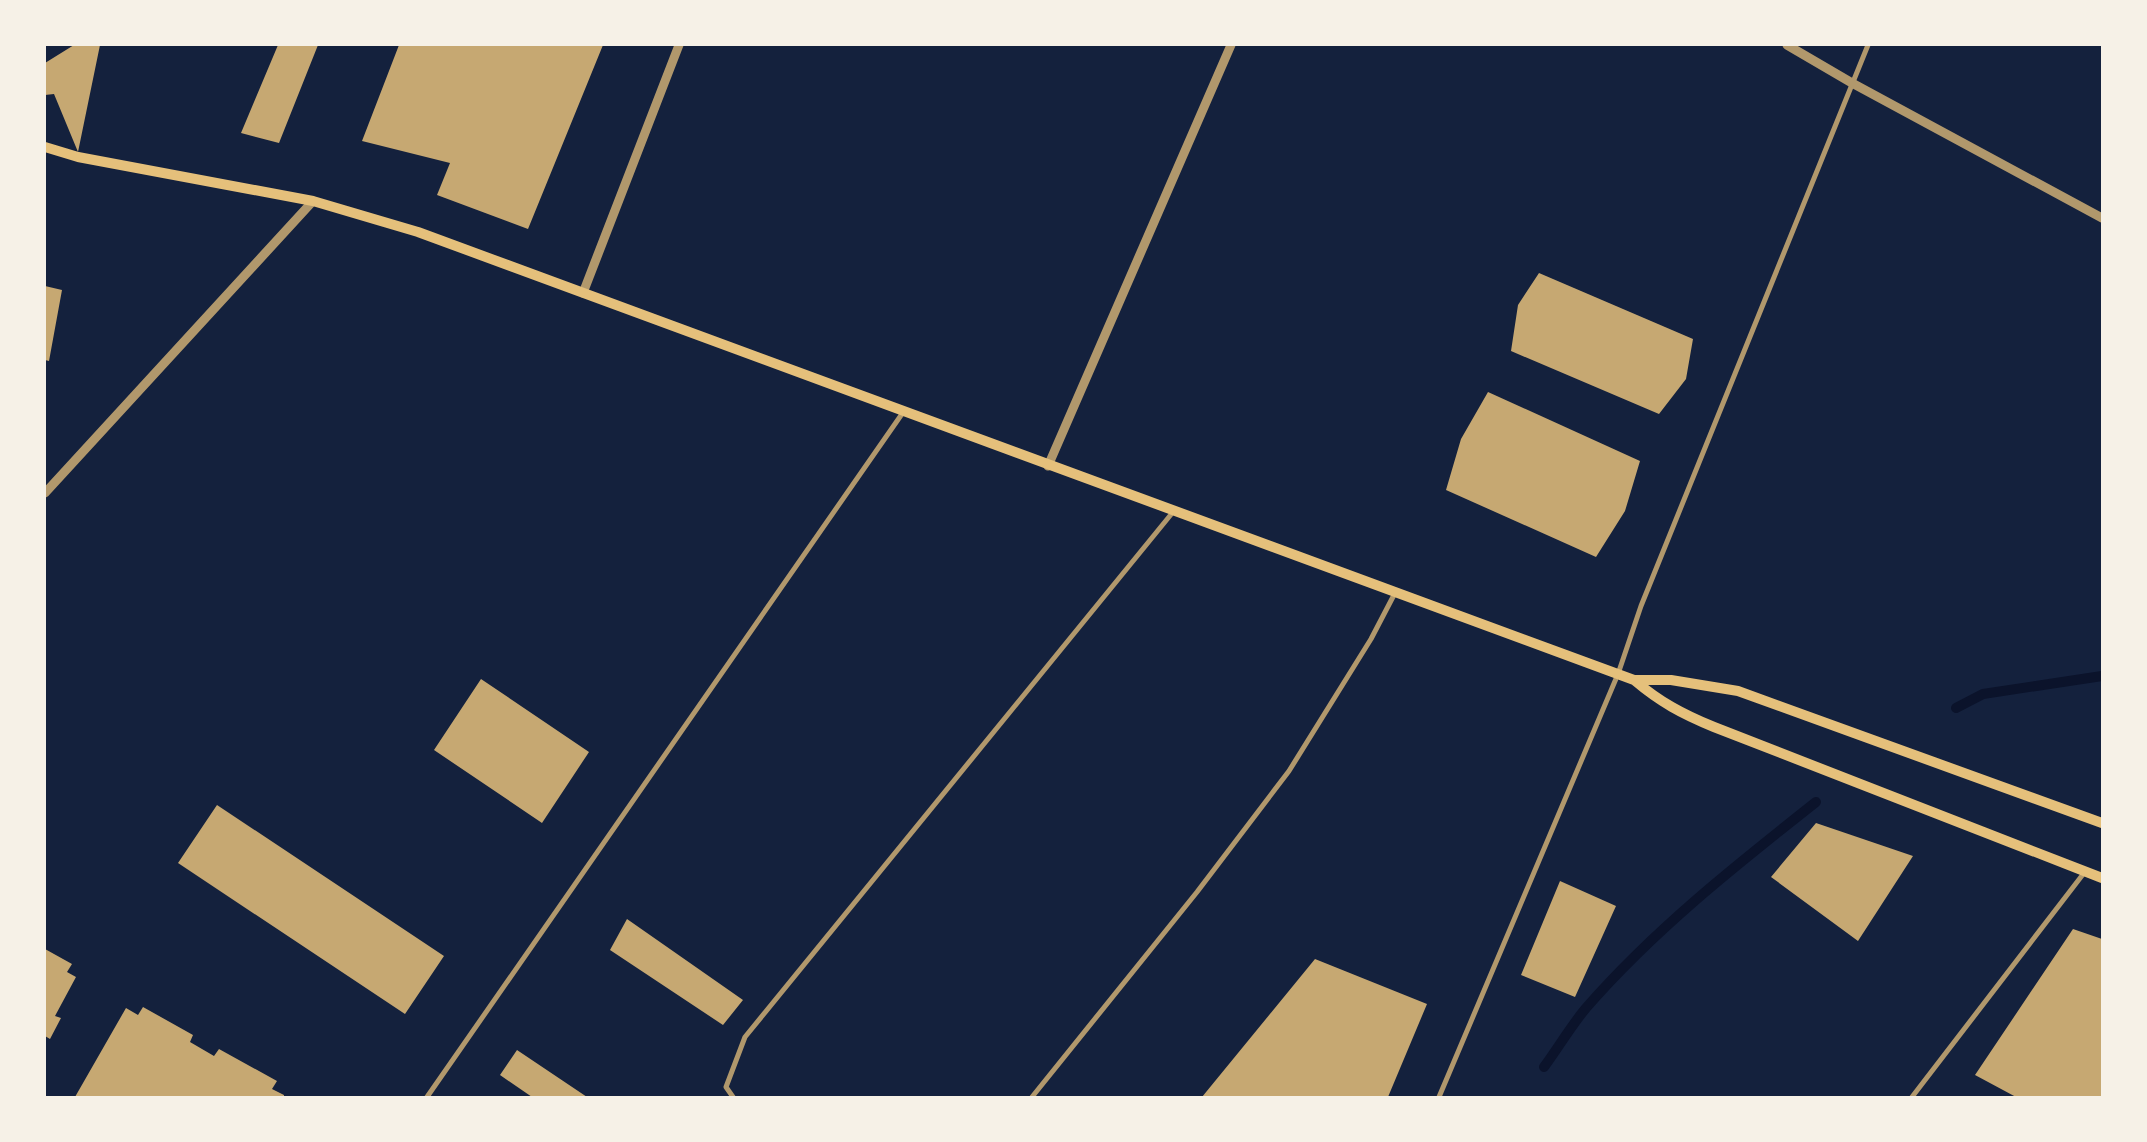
<svg xmlns="http://www.w3.org/2000/svg" width="2147" height="1142" viewBox="0 0 2147 1142" font-family="'Roboto Serif',serif">
  <style>
    .lines { fill: none; stroke-linecap: round; stroke-linejoin: round }
    .stream { stroke: #0b132b; stroke-width: 10 }
    .building { fill: #c6a872 }
    .minor { stroke: #b1986c; stroke-width: 5 }
    .tertiary { stroke: #b1986c; stroke-width: 9 }
    .secondary { stroke: #e5c07b; stroke-width: 10 }
  </style>
  <rect width="100%" height="100%" fill="#14213d"/>
  <g class="lines">
    <path class="stream" d="M1956,708L1983,694L2102,676
      M1544,1067C1558,1048 1571,1026 1586,1008C1654,930 1735,866 1816,802"/>
  </g>
  <path class="building" d="M74,45H100L78,152L54,94L45,95V63Z
    M278,45H318L279,143L241,133Z
    M399,45H603L528,229L437,195L450,163L362,141Z
    M1539,273L1693,339L1686,379L1659,414L1511,351L1518,305Z
    M45,286L62,290L49,361L45,360Z
    M1488,392L1640,461L1625,511L1596,557L1446,490L1461,439Z
    M481,679L589,752L542,823L434,750Z
    M217,805L444,956L405,1014L178,863Z
    M1816,823L1913,856L1858,941L1771,877Z
    M1560,881L1616,906L1575,997L1521,975Z
    M627,919L743,1000L723,1025L610,950Z
    M2073,929L2102,939V1097H2016L1975,1075Z
    M45,949L72,964L67,972L76,977L55,1016L61,1018L50,1039L45,1036Z
    M1315,959L1427,1004L1388,1097H1202Z
    M143,1007L193,1035L190,1042L214,1056L219,1049L277,1081L272,1089L284,1095V1097H75L126,1008L138,1015Z
    M517,1050L587,1097H532L500,1075Z"/>
  <g class="lines">
    <path class="minor" d="M427,1097L904,411
      M733,1097L726,1087L745,1037L1173,512
      M1032,1097L1197,892L1289,771L1371,639L1395,593
      M1439,1097L1618,674L1641,606L1868,45
      M1912,1097L2084,873"/>
    <path class="tertiary" d="M1787,45L1852,83L2102,218
      M583,293L679,45
      M1048,466L1231,45
      M45,493L313,201"/>
    <path class="secondary" d="M45,147L78,157L313,201L418,232L1634,680H1671L1738,691L2102,823
      M1634,680C1660,702 1682,714 1714,727L2102,878"/>
  </g>
  <rect width="2147" height="1142" fill="none" stroke="#f6f1e7" stroke-width="92"/>
</svg>
